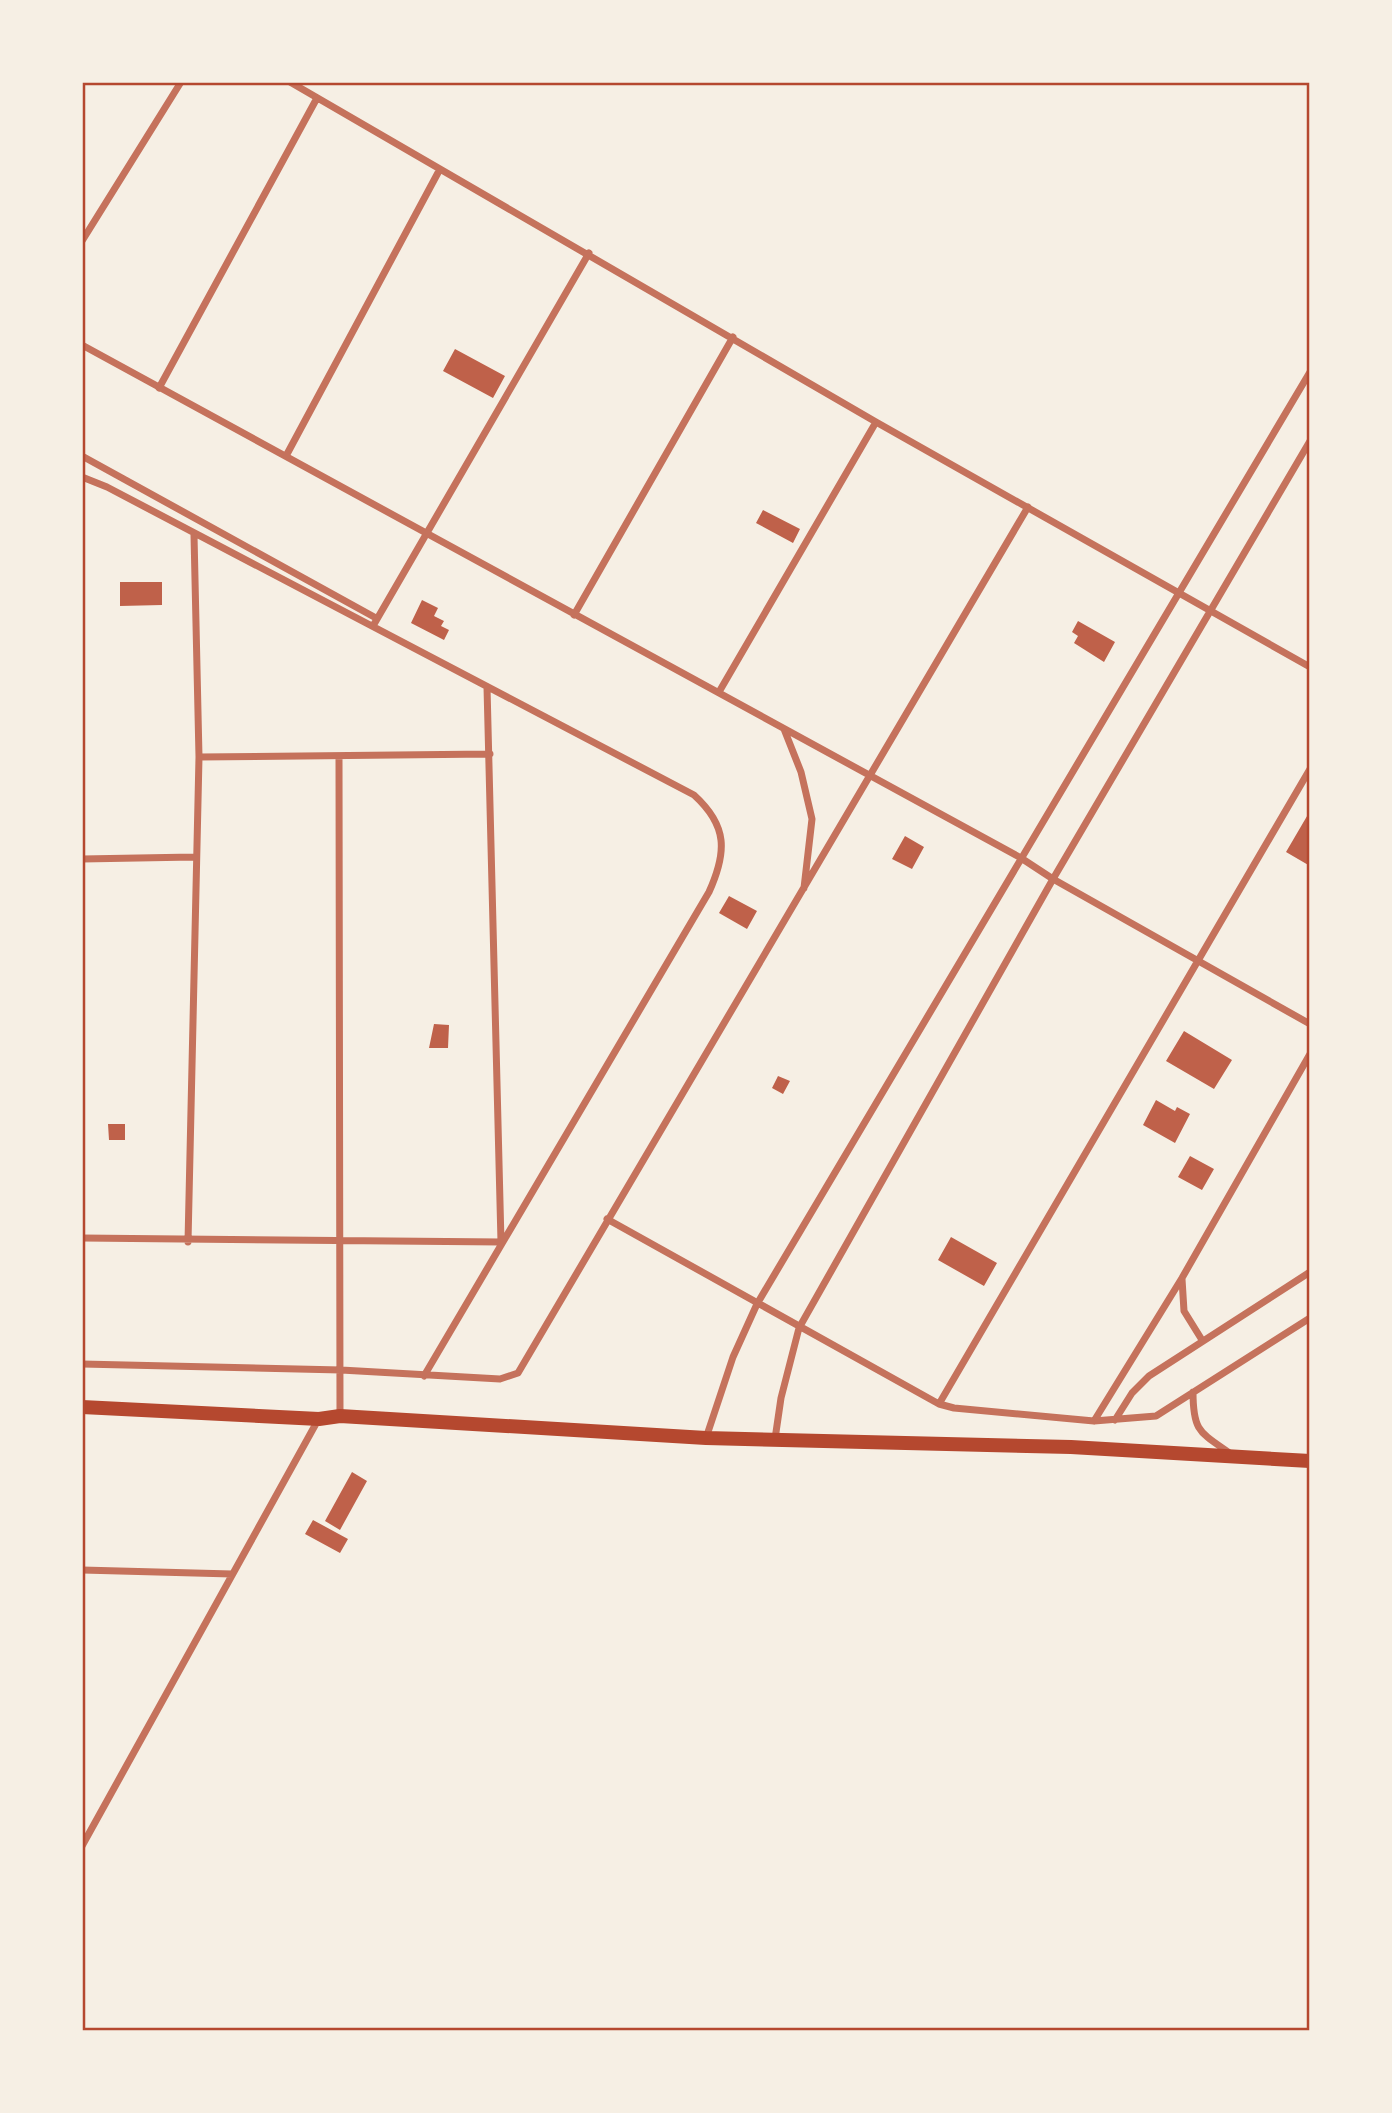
<svg xmlns="http://www.w3.org/2000/svg" width="1392" height="2113" viewBox="0 0 1392 2113" font-family="'Nunito Sans',sans-serif">
  <style>
    .building { fill: #bf614a }
    .lines { fill: none; stroke-linecap: round; stroke-linejoin: round }
    .minor { stroke: #c5725c; stroke-width: 7 }
    .secondary { stroke: #b5482f; stroke-width: 14 }
    .neatline { fill: none; stroke: #b5482f; stroke-width: 2.5 }
  </style>
  <rect width="100%" height="100%" fill="#f6efe4"/>
  <path class="building" d="M455,349L505,376L493,398L443,371Z
    M763,510L800,529L793,543L756,523Z
    M120,582H162V605L120,606Z
    M422,600L438,608L434,616L444,621L441,626L449,630L444,640L411,623Z
    M1078,621L1115,642L1104,662L1074,643L1078,636L1072,632Z
    M1310,811V866L1286,852Z
    M905,836L924,847L912,869L892,859Z
    M729,896L757,911L747,929L719,913Z
    M434,1024L449,1025L448,1048H429Z
    M1184,1031L1232,1060L1214,1089L1166,1061Z
    M778,1076L790,1081L783,1094L772,1088Z
    M1156,1100L1175,1111L1177,1107L1190,1114L1175,1143L1143,1125Z
    M108,1124H125V1140H109Z
    M1190,1156L1214,1169L1202,1190L1178,1177Z
    M951,1237L997,1263L984,1286L938,1260Z
    M352,1472L367,1481L340,1530L325,1521Z
    M313,1520L348,1539L340,1553L305,1534Z"/>
  <g class="lines">
    <path class="minor" d="M290,82L876,422L1310,667
      M82,241L181,82
      M82,345L1021,858L1053,879L1310,1024
      M159,388L317,98
      M82,456L376,618
      M286,456L440,169
      M82,477L107,487L694,795C728,826 727,852 709,892L424,1376
      M574,615L733,337
      M373,626L589,253
      M719,692L876,422
      M784,729L801,772L812,819L804,888
      M339,756L340,1416
      M199,757L490,754
      M82,859L194,857
      M607,1219L939,1404L954,1408L1094,1421L1156,1416L1310,1318
      M82,1238L501,1242L487,687
      M188,1242L199,757L194,535
      M1182,1279L1184,1311L1202,1340
      M82,1364L341,1370L500,1379L518,1373L1028,507
      M1193,1392C1193,1432 1200,1432 1231,1454
      M939,1404L1310,769
      M1115,1420L1132,1393L1149,1376L1310,1272
      M1094,1421L1182,1278L1310,1054
      M706,1438L733,1357L757,1304L1310,372
      M775,1439L781,1398L799,1328L1053,879L1310,441
      M82,1570L232,1574
      M82,1846L318,1420"/>
    <path class="secondary" d="M82,1407L319,1419L340,1416L706,1438L1071,1447L1310,1461"/>
  </g>
  <rect width="1392" height="2113" fill="none" stroke="#f6efe4" stroke-width="168"/>
  <rect x="84" y="84" width="1224" height="1945" class="neatline"/>
</svg>
